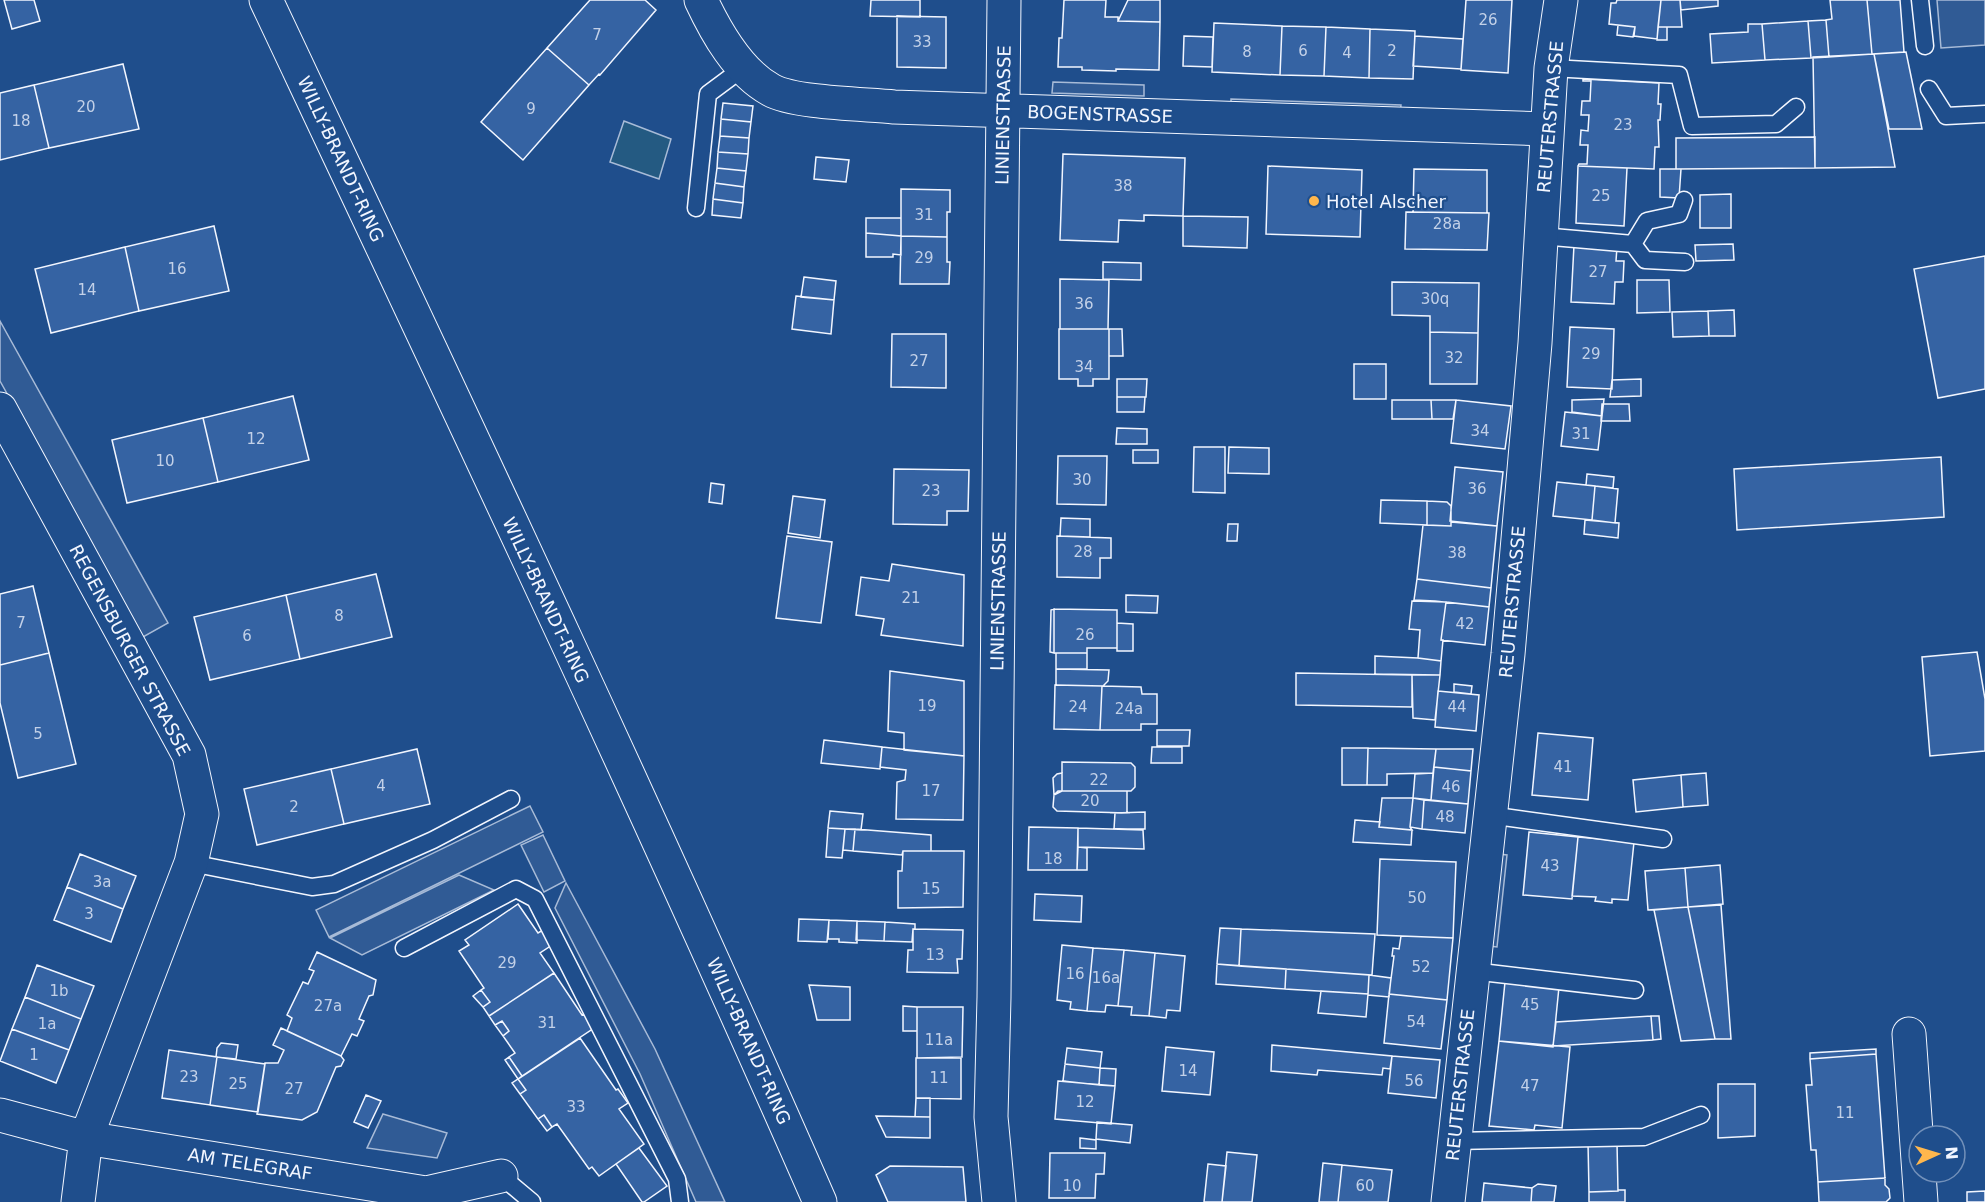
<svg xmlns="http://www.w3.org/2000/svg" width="1985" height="1202" viewBox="0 0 1985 1202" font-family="'DejaVu Sans',sans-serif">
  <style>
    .green { fill: #245a82; stroke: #a8bbd7; stroke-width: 1.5 }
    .parking { fill: #305b95; stroke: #a8bbd7; stroke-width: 1.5 }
    .building { fill: #3563a3; stroke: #f2f6ff; stroke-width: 1.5 }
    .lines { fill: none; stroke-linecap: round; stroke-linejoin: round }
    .lane-casing { stroke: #f2f6ff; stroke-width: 19 }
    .street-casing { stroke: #f2f6ff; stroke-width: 35 }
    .primary-casing { stroke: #f2f6ff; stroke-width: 35 }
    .lane { stroke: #1f4e8c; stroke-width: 16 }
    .street { stroke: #1f4e8c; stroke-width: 33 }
    .primary { stroke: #1f4e8c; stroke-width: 33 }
    .poi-dot { fill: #ffb74d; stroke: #1f4e8c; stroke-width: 2 }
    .labels { text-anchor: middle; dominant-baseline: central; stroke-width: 4.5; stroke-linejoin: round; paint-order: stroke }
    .number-label { font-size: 15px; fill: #c3d1e8 }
    .street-label { font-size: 18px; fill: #f2f6ff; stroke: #1f4e8c }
    .poi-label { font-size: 18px; fill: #f2f6ff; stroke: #1f4e8c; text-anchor: start }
  </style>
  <rect width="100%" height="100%" fill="#1f4e8c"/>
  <path class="green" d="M624,121L671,139L659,179L610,162Z"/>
  <path class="parking" d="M1937,0H1985V45L1941,48Z
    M1053,82L1144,85V96L1052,93Z
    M1231,99L1401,105L1400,116L1231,110Z
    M0,321L168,623L143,637L0,381Z
    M530,806L543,832L329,937L316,910Z
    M543,835L565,881L544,892L521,845Z
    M1499,854L1507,855L1497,947L1489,946Z
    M459,875L494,890L362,955L330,938Z
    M566,883L655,1049L725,1202H696L640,1074L555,908Z
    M383,1114L447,1133L437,1158L367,1148Z"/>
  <path class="building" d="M4,0H34L40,21L12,29Z
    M590,0H645L656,10L600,75L599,74L589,85L547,48Z
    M871,0H920V17L870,16Z
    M1064,0H1106L1105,17H1118V21L1160,22L1159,70L1116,69V71L1082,70V67H1058L1059,38H1062Z
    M1128,0H1160V22L1118,21Z
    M1466,0H1512L1508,73L1461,70Z
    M1617,0H1661L1657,39L1634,36L1635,27L1609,24L1611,3H1616Z
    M1661,0H1680L1682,27H1658Z
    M1680,0H1718V6L1681,10Z
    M1830,0H1867L1872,54L1829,57L1826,20L1832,19Z
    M1867,0H1900L1904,52L1872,54Z
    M897,16L946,17V68L897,67Z
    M1826,20L1829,57L1811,58L1808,21Z
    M1808,21L1811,58L1765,60L1762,24Z
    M1214,23L1282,26L1280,75L1212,72Z
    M1748,24H1762L1765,60L1712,63L1710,34L1748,32Z
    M1618,25L1635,27L1633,37L1617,35Z
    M1282,26L1326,27L1324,76L1280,75Z
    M1326,27L1370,29L1369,78L1324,76Z
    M1658,27H1667V40H1657Z
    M1370,29L1415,31L1413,79L1369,78Z
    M1184,36L1213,37L1212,67L1183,66Z
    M1415,36L1463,39L1461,69L1413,66Z
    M547,48L589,85L523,160L481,122Z
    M1906,52L1922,129H1889L1874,54Z
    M1874,54L1895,167L1815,168L1813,57Z
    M123,64L139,129L49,148L34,85Z
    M1583,79L1659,83L1658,104H1661L1660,120H1658L1659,147H1655L1654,169L1578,166L1579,164H1587L1588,145H1580L1581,130L1588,131L1589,115H1581L1582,101H1590L1591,81H1583Z
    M34,85L49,148L0,160V93Z
    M723,103L753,106L751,122L721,119Z
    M721,119L751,122L749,138L720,136Z
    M720,136L749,138L748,154L718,152Z
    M1815,137V168L1676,169V138Z
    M718,152L748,154L746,171L717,168Z
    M1063,154L1185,158L1183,216L1144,215V221L1119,220L1118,242L1060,240Z
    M816,157L849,160L846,182L814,179Z
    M1268,166L1362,170L1360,237L1266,234Z
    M1578,166L1627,168L1624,226L1576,223Z
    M717,168L746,171L744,187L715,183Z
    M1414,169L1487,170V213L1413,212Z
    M1660,169H1681L1679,198L1660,197Z
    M715,183L744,187L743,203L713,199Z
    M901,189L950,190V212H947V237L901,236Z
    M1731,194V228H1700V195Z
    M713,199L743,203L741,218L712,215Z
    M1406,212L1489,213L1487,250L1405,249Z
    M1183,216L1248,217L1247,248L1183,246Z
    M866,218H901V236L866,233Z
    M214,226L229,291L139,311L125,247Z
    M866,233L901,236V255L893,254V257H866Z
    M901,236L947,237V262H950L949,284H900Z
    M1733,244L1734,260L1696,261L1695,245Z
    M1574,245L1617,247L1616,261H1624L1623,282H1615L1614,304L1571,302Z
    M125,247L139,311L51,333L35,269Z
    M1985,256V389L1938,398L1914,269Z
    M1103,262L1141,263V280L1103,279Z
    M804,277L836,281L834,300L801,297Z
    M1060,279L1109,280L1108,329H1060Z
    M1637,280H1669L1670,312L1637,313Z
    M1392,282L1479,283L1478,333L1430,332V316L1392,315Z
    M796,296L834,300L831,334L792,329Z
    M1734,310L1735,336H1709L1708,311Z
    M1708,311L1709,336L1673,337L1672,312Z
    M1570,327L1614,329L1612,389L1567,387Z
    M1059,329H1109V379H1093V386H1078V379H1059Z
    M1109,329H1122L1123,356H1109Z
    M1430,332L1478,333L1477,384H1430Z
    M892,334H946V388L891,387Z
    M1354,364H1386V399H1354Z
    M1117,379H1147L1146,397H1117Z
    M1641,379V396L1610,397L1612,380Z
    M293,396L309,460L218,482L203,418Z
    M1117,397H1145L1144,412H1117Z
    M1604,399L1602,416L1572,412V400Z
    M1392,400H1431L1432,419H1392Z
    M1431,400H1456L1453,419H1432Z
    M1456,400L1511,406L1505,449L1451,443Z
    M1602,404H1629L1630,421H1601Z
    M1565,412L1602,416L1598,450L1561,446Z
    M203,418L218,482L127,503L112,440Z
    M1117,428L1147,429V444H1116Z
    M1194,447H1225V493L1193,492Z
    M1229,447L1269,448V474L1228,473Z
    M1133,450H1158V463H1133Z
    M1058,456H1107L1106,505L1057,504Z
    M1941,457L1944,517L1737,530L1734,469Z
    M1455,467L1503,472L1497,526L1450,521Z
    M894,469L969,470L968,511H947V525L893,524Z
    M1587,474L1614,477L1613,488L1586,485Z
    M1557,482L1595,486L1592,520L1553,516Z
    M711,483L724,485L722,504L709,502Z
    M1595,486L1618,489L1615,523L1592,520Z
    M793,496L825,500L820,538L788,533Z
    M1381,500L1427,501V525L1380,523Z
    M1427,501L1447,502L1451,506V526L1427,525Z
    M1061,518L1090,519V537L1060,536Z
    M1585,520L1619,523L1618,538L1584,534Z
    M1451,522L1497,526L1491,588L1417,579L1423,525L1451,526Z
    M1228,524H1238L1237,541H1227Z
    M787,536L832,542L821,623L776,618Z
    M1057,536L1111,538V558H1100V578L1057,577Z
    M892,564L964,575L963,646L881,635L884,619L856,615L861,577L889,581Z
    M376,574L392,637L300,659L286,595Z
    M1417,579L1491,588L1489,607L1435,601L1414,600Z
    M33,586L49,653L0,665V594Z
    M286,595L300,659L210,680L194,617Z
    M1126,595L1158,596L1157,613L1126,612Z
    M1412,601L1446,602L1441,640H1443L1441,661L1418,658L1420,630L1409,629Z
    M1446,602L1489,607L1485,645L1441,640Z
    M1054,609L1117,610V648H1087V653H1054Z
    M1054,609V653L1050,652L1051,610Z
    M1117,623L1133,624V651H1117Z
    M1977,652L1985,699V751L1930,756L1922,657Z
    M49,653L76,764L18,778L0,703V665Z
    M1056,653H1087V669H1056Z
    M1375,656L1418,658L1441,661L1440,675L1375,674Z
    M1056,669L1109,670L1108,681L1103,686L1056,685Z
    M890,671L964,681V756L904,750V733L888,731Z
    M1296,673L1412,675V707L1296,705Z
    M1412,675H1440L1435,720L1413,718Z
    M1454,684L1472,686L1471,694L1454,692Z
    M1055,685L1102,686L1100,730L1054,729Z
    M1102,686L1141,687L1142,694H1157V724H1141V730H1100Z
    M1438,691L1479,695L1476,731L1435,727Z
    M1157,730H1190L1189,746H1157Z
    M1538,733L1593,738L1588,800L1532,795Z
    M824,740L882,747L880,769L821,763Z
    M882,747L964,756L963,820L896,819L897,782L905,780L906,770L880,767Z
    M1152,747H1182V763H1151Z
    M1342,748H1368L1367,785H1342Z
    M1368,748L1436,749L1433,773L1387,774V785H1367Z
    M417,749L430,804L344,824L331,769Z
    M1436,749H1473L1471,771L1434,767Z
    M1062,762L1131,763L1135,767V787L1131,791H1062Z
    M1434,767L1471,771L1468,804L1431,800Z
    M331,769L344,824L257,845L244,789Z
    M1062,773V791L1054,795L1053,778L1057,774Z
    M1433,773L1431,800L1413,798L1415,774Z
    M1706,773L1708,805L1683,807L1681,775Z
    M1681,775L1683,807L1636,812L1633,780Z
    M1058,791H1127V813L1057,811L1053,807L1054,795Z
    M1382,798H1413L1410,827L1412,830L1379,827Z
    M1413,798L1424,800L1422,829L1410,827Z
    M1424,800L1468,804L1465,833L1422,829Z
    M830,811L863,814L861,830L828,828Z
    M1145,812V829H1114L1115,813Z
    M1355,820L1380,822L1379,827L1412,830L1411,845L1353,842Z
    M1029,827L1078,828L1077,870H1028Z
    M828,828L845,829L842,858L826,857Z
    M1078,828L1143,830L1144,849L1078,847Z
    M845,829H855L853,851L843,850Z
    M855,829L931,835V851H903L902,855L853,851Z
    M1529,832L1578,837L1572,899L1523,895Z
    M1578,837L1634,842L1628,900L1612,899V903L1595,901L1596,897L1572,896Z
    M1078,847L1087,848V870H1077Z
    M903,851H964L963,907L898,908V871H902Z
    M80,854L136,876L123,909L67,887Z
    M1380,859L1456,862L1453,938L1377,935Z
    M1720,865L1723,904L1688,907L1685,868Z
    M1685,868L1688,907L1648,910L1645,871Z
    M67,887L123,909L111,942L54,920Z
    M1035,894L1082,896L1081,922L1034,920Z
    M518,904L538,933L543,930L552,945L540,953L554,973L489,1016L483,1007L490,1002L481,990L484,988L459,951L469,945L465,940Z
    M1721,905L1731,1039H1715L1688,907Z
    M1688,907L1715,1039L1681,1041L1654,910Z
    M799,919L829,920L827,942L798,941Z
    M829,920L857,921V943L839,942V939H828Z
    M857,921L885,922L884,941L856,940Z
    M885,922L915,924V929H913L912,942L884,941Z
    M1220,928L1241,929L1239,966L1217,964Z
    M913,929L963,930L962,959H957L958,973L907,972L908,950H913Z
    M1241,929L1375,934L1372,975L1239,966Z
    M1401,936L1453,938L1447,1000L1389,994L1394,956H1392L1393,948L1399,949Z
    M1062,945L1093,948L1087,1011L1070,1009L1071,1002L1057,1000Z
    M1093,948L1124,950L1118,1006L1106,1005L1105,1012L1087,1011Z
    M1124,950L1155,953L1149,1016L1131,1015L1132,1007L1118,1006Z
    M317,952L376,980L373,995L369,996L359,1019L364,1021L357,1036L352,1034L341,1056L287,1031L292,1018L287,1015L303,982L308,984L314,971L309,969Z
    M1155,953L1185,956L1180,1011L1167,1010L1166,1018L1149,1016Z
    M1217,964L1286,969L1285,989L1216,984Z
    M37,965L94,986L81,1019L25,997Z
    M1286,969L1369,975L1368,994L1285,989Z
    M554,973L582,1015L584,1014L594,1028L522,1076L509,1057L515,1053L503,1036L509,1031L502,1021L495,1025L489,1016Z
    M1369,975L1391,978L1389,997L1368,995Z
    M1505,982L1559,987L1553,1047L1499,1041Z
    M809,985L850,987V1020H817Z
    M481,990L490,1002L483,1007L473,996Z
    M1321,991L1368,994L1366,1017L1318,1013Z
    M1389,994L1447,1000L1441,1049L1384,1043Z
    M25,997L81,1019L69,1050L12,1029Z
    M903,1006L917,1007V1031H903Z
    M917,1007H963L962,1057L917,1058Z
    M1651,1016L1653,1040L1553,1046L1556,1022Z
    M1651,1016H1659L1661,1039L1653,1040Z
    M502,1021L509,1031L503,1036L495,1025Z
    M281,1028L341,1056L344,1060L341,1066L336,1067L317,1112L302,1120L257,1114L265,1063H278L284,1050L273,1045Z
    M12,1029L69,1050L56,1083L0,1061Z
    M580,1038L616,1090L618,1089L628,1103L619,1109L644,1144L599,1176L592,1167L589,1169L557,1124L552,1127L544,1115L538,1119L520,1094L526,1090L518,1079Z
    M1499,1041L1570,1047L1562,1128L1535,1125L1534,1130L1489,1126Z
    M221,1043L238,1045L236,1059L216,1057L217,1048Z
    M1272,1045L1392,1056L1390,1069L1383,1068L1382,1075L1318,1070L1317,1075L1271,1071Z
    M1166,1047L1214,1052L1210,1095L1162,1091Z
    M1067,1048L1102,1052L1100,1068L1065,1064Z
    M1876,1049V1054L1810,1059V1053Z
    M169,1050L217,1057L210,1105L162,1098Z
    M1876,1054L1885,1178L1818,1182L1816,1150H1811L1806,1085H1812L1810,1059Z
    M1392,1056L1440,1060L1436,1098L1388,1093Z
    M217,1057L265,1064L258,1112L210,1105Z
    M509,1057L522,1076L518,1079L505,1060Z
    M916,1058H961V1099L916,1098Z
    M1065,1064L1100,1068L1099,1085L1063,1081Z
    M1100,1068L1116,1069L1115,1086L1099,1085Z
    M518,1079L526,1090L520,1094L512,1083Z
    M1058,1081L1115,1086L1111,1124L1055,1119Z
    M1718,1084H1755V1136L1718,1138Z
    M366,1095L381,1101L368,1128L354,1122Z
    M916,1098H930V1117H915Z
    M544,1115L552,1127L547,1131L538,1119Z
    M876,1116L930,1117V1138L886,1137Z
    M1097,1122L1132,1125L1130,1143L1096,1139Z
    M1080,1138L1096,1140V1149L1080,1148Z
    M1588,1143H1617L1618,1191L1589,1192Z
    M639,1148L667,1186L644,1202H642L616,1164Z
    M1227,1152L1257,1155L1252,1202H1222Z
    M1050,1153H1105L1104,1174H1096L1095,1198H1049Z
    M1323,1163L1342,1165L1338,1202H1319Z
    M1208,1164L1226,1166L1222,1202H1204Z
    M1342,1165L1392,1170L1388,1202H1338Z
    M890,1166L963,1167L966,1202H888L876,1175Z
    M1885,1178V1185L1889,1189L1890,1198L1886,1202H1819L1818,1182Z
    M1484,1183L1532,1188L1531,1202H1482Z
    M1538,1184L1556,1186L1554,1202H1531L1532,1188Z
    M1618,1190H1625V1202H1589V1192L1618,1191Z
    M1985,1191V1202H1967V1192Z"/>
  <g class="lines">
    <defs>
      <path id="lane" d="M1920,0L1925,46
        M1551,68L1679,75L1692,126L1776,124L1796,107
        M1929,89L1946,116L1985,114
        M696,208L708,94L743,68
        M1541,236L1633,244L1647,221L1679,214L1684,200
        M1633,244L1645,260L1685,262
        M1489,815L1663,839
        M191,863L312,887L334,884L433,840L511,799
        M404,948L516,889L535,899L677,1179L680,1202
        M1472,971L1635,990
        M1454,1141L1644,1137L1701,1115
        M501,1176L532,1202"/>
      <path id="street" d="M701,0C716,32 738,72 771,90C794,103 864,104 894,107L1547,129
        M0,409L189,755L202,814L191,863L86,1138L78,1202
        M1909,1034L1921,1202
        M0,1115L86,1138L426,1193L501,1176
        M999,1202L991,1117L994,997L1004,0
        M1448,1202L1508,654L1535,343L1551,68L1561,0"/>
      <path id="primary" d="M266,0C454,399 643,798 820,1202"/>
    </defs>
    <use href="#lane" class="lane-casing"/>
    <use href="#street" class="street-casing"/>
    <use href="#primary" class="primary-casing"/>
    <use href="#lane" class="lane"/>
    <use href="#street" class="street"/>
    <use href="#primary" class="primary"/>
  </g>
  <circle class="poi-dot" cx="1314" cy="201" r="6"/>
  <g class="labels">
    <g class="number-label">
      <text x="1488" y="20">26</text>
      <text x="597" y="35">7</text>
      <text x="922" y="42">33</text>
      <text x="1303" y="51">6</text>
      <text x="1392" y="51">2</text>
      <text x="1247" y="52">8</text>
      <text x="1347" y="53">4</text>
      <text x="86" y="107">20</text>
      <text x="531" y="109">9</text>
      <text x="21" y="121">18</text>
      <text x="1623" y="125">23</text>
      <text x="1123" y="186">38</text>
      <text x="1601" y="196">25</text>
      <text x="924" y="215">31</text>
      <text x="1447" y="224">28a</text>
      <text x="924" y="258">29</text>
      <text x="177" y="269">16</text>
      <text x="1598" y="272">27</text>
      <text x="87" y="290">14</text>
      <text x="1435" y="299">30q</text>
      <text x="1084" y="304">36</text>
      <text x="1591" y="354">29</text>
      <text x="1454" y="358">32</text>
      <text x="919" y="361">27</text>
      <text x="1084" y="367">34</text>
      <text x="1480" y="431">34</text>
      <text x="1581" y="434">31</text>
      <text x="256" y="439">12</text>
      <text x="165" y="461">10</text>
      <text x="1082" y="480">30</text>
      <text x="1477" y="489">36</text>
      <text x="931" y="491">23</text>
      <text x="1083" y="552">28</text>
      <text x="1457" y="553">38</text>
      <text x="911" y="598">21</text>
      <text x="339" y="616">8</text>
      <text x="21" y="623">7</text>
      <text x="1465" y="624">42</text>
      <text x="1085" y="635">26</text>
      <text x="247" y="636">6</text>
      <text x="927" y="706">19</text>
      <text x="1078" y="707">24</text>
      <text x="1457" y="707">44</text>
      <text x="1129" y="709">24a</text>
      <text x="38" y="734">5</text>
      <text x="1563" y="767">41</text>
      <text x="1099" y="780">22</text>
      <text x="381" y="786">4</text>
      <text x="1451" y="787">46</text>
      <text x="931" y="791">17</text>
      <text x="1090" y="801">20</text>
      <text x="294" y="807">2</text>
      <text x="1445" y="817">48</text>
      <text x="1053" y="859">18</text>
      <text x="1550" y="866">43</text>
      <text x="102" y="882">3a</text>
      <text x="931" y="889">15</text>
      <text x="1417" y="898">50</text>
      <text x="89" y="914">3</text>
      <text x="935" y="955">13</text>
      <text x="507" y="963">29</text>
      <text x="1421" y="967">52</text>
      <text x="1075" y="974">16</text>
      <text x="1106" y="978">16a</text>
      <text x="59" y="991">1b</text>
      <text x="1530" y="1005">45</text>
      <text x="328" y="1006">27a</text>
      <text x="1416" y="1022">54</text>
      <text x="547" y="1023">31</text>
      <text x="47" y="1024">1a</text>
      <text x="939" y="1040">11a</text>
      <text x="34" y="1055">1</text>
      <text x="1188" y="1071">14</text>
      <text x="189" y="1077">23</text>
      <text x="939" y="1078">11</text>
      <text x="1414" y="1081">56</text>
      <text x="238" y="1084">25</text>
      <text x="1530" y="1086">47</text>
      <text x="294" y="1089">27</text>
      <text x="1085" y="1102">12</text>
      <text x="576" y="1107">33</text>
      <text x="1845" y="1113">11</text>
      <text x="1072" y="1186">10</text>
      <text x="1365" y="1186">60</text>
    </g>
    <g class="street-label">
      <text transform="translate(1100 114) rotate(2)">BOGENSTRASSE</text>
      <text transform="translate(1003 115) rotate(-89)">LINIENSTRASSE</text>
      <text transform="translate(1550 117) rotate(-85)">REUTERSTRASSE</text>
      <text transform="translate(341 159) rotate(65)">WILLY-BRANDT-RING</text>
      <text transform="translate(546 600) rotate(65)">WILLY-BRANDT-RING</text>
      <text transform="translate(998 601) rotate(-89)">LINIENSTRASSE</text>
      <text transform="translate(1512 602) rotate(-85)">REUTERSTRASSE</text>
      <text transform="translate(130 650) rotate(62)">REGENSBURGER STRASSE</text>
      <text transform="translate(749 1041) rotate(66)">WILLY-BRANDT-RING</text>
      <text transform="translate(1460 1085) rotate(-84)">REUTERSTRASSE</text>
      <text transform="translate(250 1164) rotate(9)">AM TELEGRAF</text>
    </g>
    <g class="poi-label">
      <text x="1326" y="201">Hotel Alscher</text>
    </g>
  </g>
  <g transform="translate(1937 1154) rotate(86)"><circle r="28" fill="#1f4e8c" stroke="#7391ba" stroke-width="1.5"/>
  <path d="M0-4.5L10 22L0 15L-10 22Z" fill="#ffb74d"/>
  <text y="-9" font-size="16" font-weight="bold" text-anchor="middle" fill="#f2f6ff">N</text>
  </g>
</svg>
